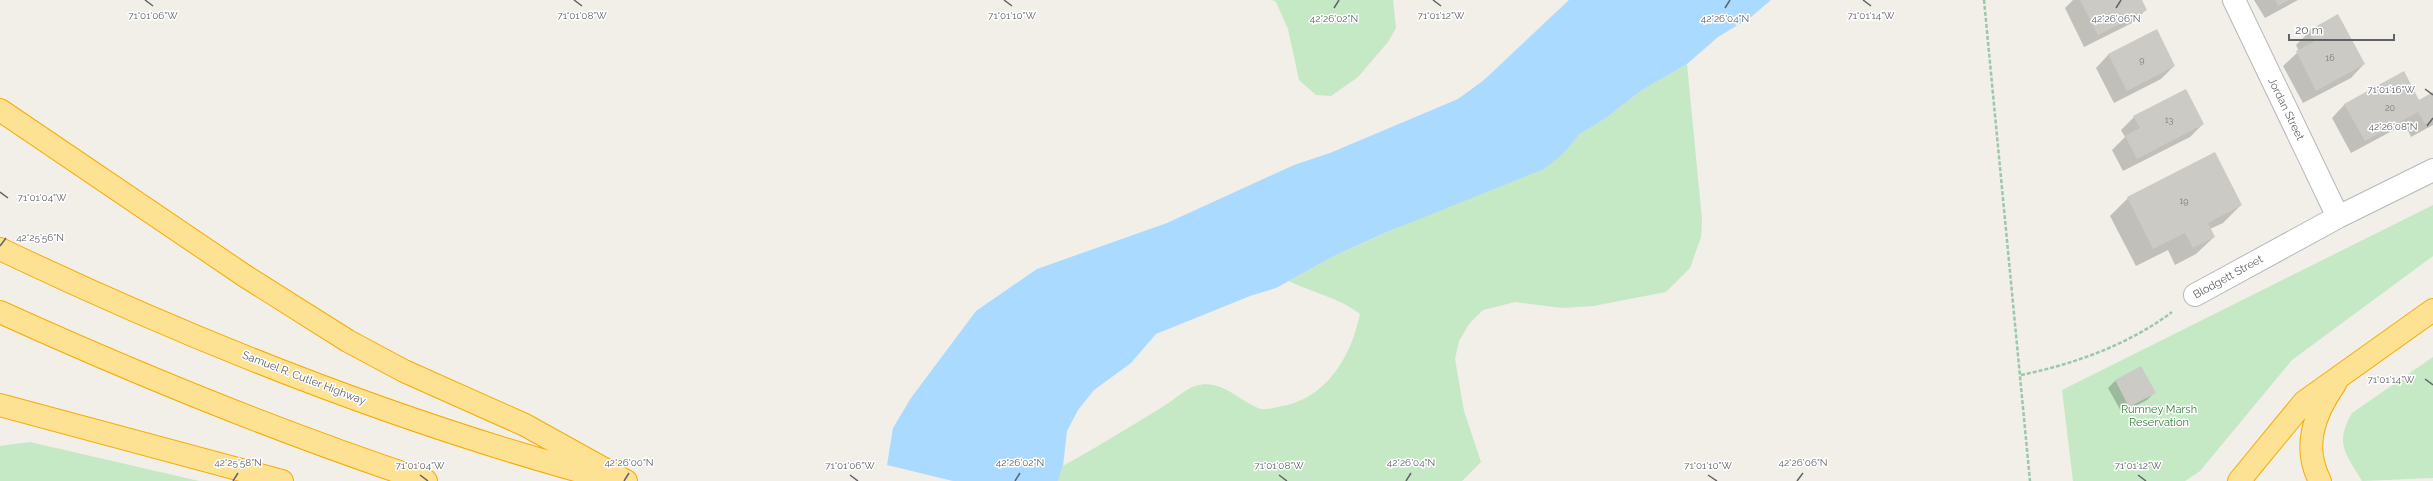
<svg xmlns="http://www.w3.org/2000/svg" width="2433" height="481" viewBox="0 0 2433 481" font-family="Raleway,sans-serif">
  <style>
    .green { fill: #c5e8c5 }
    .water { fill: #aadaff }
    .shadow { fill: #0003 }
    .building { fill: #cccac5 }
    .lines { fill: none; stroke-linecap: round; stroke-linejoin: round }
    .minor-casing { stroke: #b5b8bc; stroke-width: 24 }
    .highway-casing { stroke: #f9ab00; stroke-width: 24 }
    .path { stroke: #9cc7a9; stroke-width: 2.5; stroke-dasharray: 4 2; stroke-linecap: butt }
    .minor { stroke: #fff; stroke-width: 22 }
    .highway { stroke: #fde293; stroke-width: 22 }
    .ticks { fill: none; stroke: #5f6368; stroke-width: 1.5 }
    .labels { text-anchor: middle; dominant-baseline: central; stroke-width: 3; stroke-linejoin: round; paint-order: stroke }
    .number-label { font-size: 9px; fill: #7a7d7f }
    .street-label { font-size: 11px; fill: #5f6368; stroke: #fff }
    .park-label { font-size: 11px; fill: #348238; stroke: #fff }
    .ticks-label { font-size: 10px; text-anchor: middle; fill: #5f6368; stroke: #fff; stroke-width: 3; stroke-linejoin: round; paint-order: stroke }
  </style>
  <rect width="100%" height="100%" fill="#f1efe8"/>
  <path class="green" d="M1272,0H1393L1396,28L1388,42L1358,77L1331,96L1316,95L1299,80L1288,29L1276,2Z
    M1687,64L1702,220L1701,237L1690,268L1666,292L1593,306L1562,308L1515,302L1483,310L1469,324L1459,341L1455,359L1464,411L1481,462L1462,481H1058L1063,466C1097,447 1131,426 1164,406C1174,400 1184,390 1195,386C1220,378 1237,399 1258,408C1263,411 1273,408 1278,407C1326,400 1351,357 1360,314C1338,297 1313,293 1289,281L1336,255L1563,154L1580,134L1606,118L1642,90Z
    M2433,205V256L2292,360L2200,471L2185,481H2073L2062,390Z
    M2433,357V478L2362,481C2346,453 2334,445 2352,413Z
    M30,442L199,481H0V446Z"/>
  <path class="water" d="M1569,0H1771L1751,17L1718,37L1687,64L1642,90L1606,118L1580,134L1563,154L1544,169L1387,232L1336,255L1276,288L1250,296L1156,334L1131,363L1094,390L1078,410L1067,431L1063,466L1058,481H953L887,465L893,428L911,398L976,311L1037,269L1167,223L1294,165L1330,153L1458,99L1484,80Z"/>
  <path class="shadow" d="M2073,0H2141L2146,10L2132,23L2084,47L2065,8Z
    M2254,0H2298L2265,18Z
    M2309,32L2364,64L2351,78L2303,103L2283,66L2299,51L2296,45Z
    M2109,54L2174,66L2161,79L2114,103L2096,68Z
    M2433,93V125L2411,137L2405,124L2351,153L2332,118L2345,104L2418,101Z
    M2134,117L2203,124L2190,137L2123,171L2112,150L2125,137L2121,130Z
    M2214,154L2241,205L2223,223L2210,229L2214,237L2196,254L2175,265L2168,250L2136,266L2110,216L2128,198Z
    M2141,368L2154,393L2147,400L2122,413L2108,388L2115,381Z"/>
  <path class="building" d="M2080,0H2142L2147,10L2098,35Z
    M2275,0H2289L2278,6Z
    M2338,14L2365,64L2316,91L2296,51L2314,42L2308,31Z
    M2157,29L2175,66L2127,91L2108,54Z
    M2404,71L2419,100L2433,92V120L2425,124L2418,112L2365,141L2344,104Z
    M2186,89L2204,124L2137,159L2125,136L2140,128L2133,116Z
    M2215,152L2242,205L2208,223L2215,237L2193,248L2185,233L2153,249L2127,197Z
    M2141,366L2156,393L2129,407L2115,380Z"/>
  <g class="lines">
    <defs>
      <path id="minor" d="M2234,0L2338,217
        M2195,295L2338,217L2433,170"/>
      <path id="highway" d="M0,110L245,276L348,341L404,371L525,425L626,481
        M0,249C193,341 394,421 601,477
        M0,312C139,375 281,433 426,481
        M0,405L282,481
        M2239,481L2304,402L2433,310
        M2320,481C2302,447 2314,414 2335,384"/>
    </defs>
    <use href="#minor" class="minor-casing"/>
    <use href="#highway" class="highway-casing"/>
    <path class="path" d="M1984,0L2030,481
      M2021,375C2074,364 2128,345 2172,312"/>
    <use href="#minor" class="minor"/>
    <use href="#highway" class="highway"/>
  </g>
  <path class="ticks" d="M145,0L153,6M574,0L582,6M1004,0L1012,6M1433,0L1441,6M1863,0L1871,6M1334,8L1339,0M1725,8L1730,0M2116,8L2121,0M2425,89L2433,95M2427,126L2433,118M0,192L8,198M0,246L6,238M2425,379L2433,385M420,475L428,481M850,475L858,481M1279,475L1287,481M1708,475L1717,481M2138,475L2146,481M233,481L238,473M624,481L629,473M1015,481L1020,473M1406,481L1411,473M1797,481L1803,473"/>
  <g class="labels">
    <g class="number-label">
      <text x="2330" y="58">16</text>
      <text x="2142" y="60">9</text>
      <text x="2390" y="108">20</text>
      <text x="2169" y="120">13</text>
      <text x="2184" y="201">19</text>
    </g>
    <g class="street-label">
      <text transform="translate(2286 109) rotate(64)">Jordan Street</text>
      <text transform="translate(2228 277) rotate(-29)">Blodgett Street</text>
      <text transform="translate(304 378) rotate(21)">Samuel R. Cutler Highway</text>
    </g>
    <g class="park-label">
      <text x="2159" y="409">Rumney Marsh<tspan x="2159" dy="13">Reservation</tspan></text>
    </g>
  </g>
  <g class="ticks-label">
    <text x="153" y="19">71°01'06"W</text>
    <text x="582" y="19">71°01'08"W</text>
    <text x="1012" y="19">71°01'10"W</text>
    <text x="1871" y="19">71°01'14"W</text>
    <text x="1441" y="19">71°01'12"W</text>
    <text x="1334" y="22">42°26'02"N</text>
    <text x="1725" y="22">42°26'04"N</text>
    <text x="2116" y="22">42°26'06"N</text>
    <text x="2391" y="93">71°01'16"W</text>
    <text x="2393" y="130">42°26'08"N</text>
    <text x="42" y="201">71°01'04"W</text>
    <text x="40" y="241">42°25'56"N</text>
    <text x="2391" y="383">71°01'14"W</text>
    <text x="238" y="466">42°25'58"N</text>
    <text x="629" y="466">42°26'00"N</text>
    <text x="1020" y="466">42°26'02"N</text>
    <text x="1411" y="466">42°26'04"N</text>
    <text x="1803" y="466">42°26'06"N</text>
    <text x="420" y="469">71°01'04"W</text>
    <text x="850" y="469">71°01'06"W</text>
    <text x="1279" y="469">71°01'08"W</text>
    <text x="1708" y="469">71°01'10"W</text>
    <text x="2138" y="469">71°01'12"W</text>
  </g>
  <path d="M2289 34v6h105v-6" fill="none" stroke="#5f6368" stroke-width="2"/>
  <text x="2295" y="34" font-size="12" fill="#5f6368" stroke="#ffffff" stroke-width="3" paint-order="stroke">20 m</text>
</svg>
